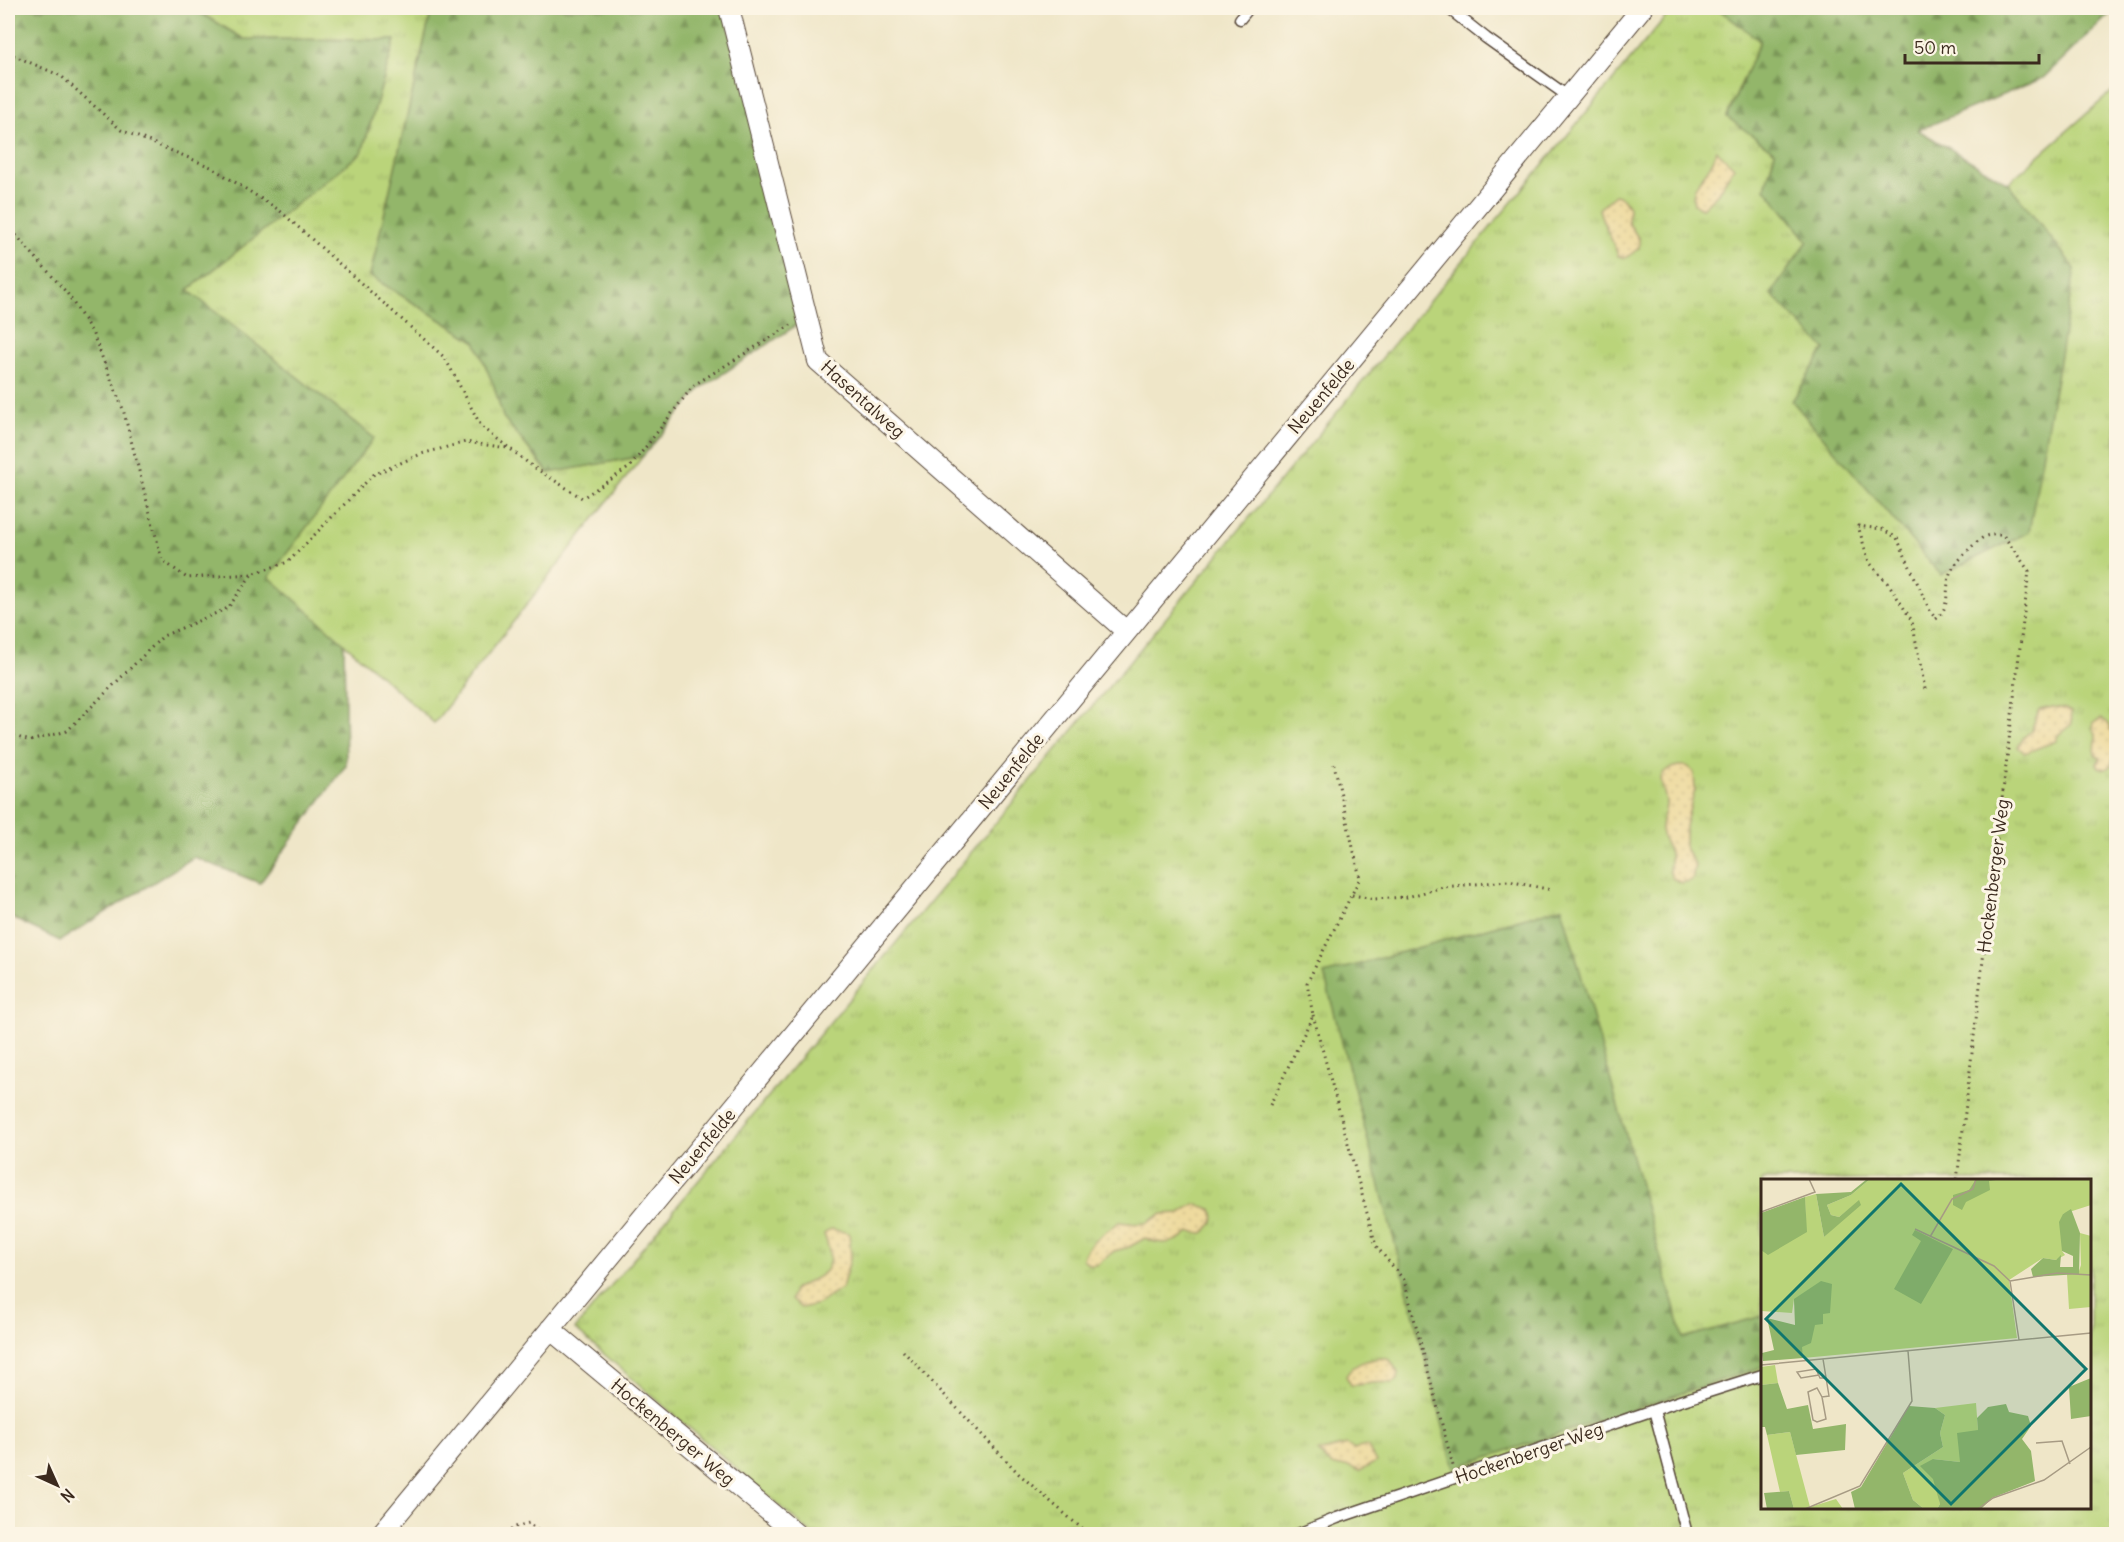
<svg xmlns="http://www.w3.org/2000/svg" width="2124" height="1542" viewBox="0 0 2124 1542" font-family="Delius,sans-serif">
  <style>
    .grass { fill: url(#grass-tufts); stroke: #7a7f4c; stroke-width: 1.5; fill-rule: evenodd }
    .forest { fill: url(#forest-firs); stroke: #677044; stroke-width: 1.5 }
    .sand { fill: url(#sand-dots); stroke: #94825e; stroke-width: 1.5 }
    .lines { fill: none; stroke-linecap: round; stroke-linejoin: round }
    .lane-casing { stroke: #564638; stroke-width: 13 }
    .street-casing { stroke: #564638; stroke-width: 22 }
    .path { stroke: #564638; stroke-width: 3; stroke-dasharray: 1.5 4.5; stroke-linecap: butt }
    .lane { stroke: #fff; stroke-width: 10 }
    .street { stroke: #fff; stroke-width: 20 }
    .labels { text-anchor: middle; dominant-baseline: central; stroke-width: 6; stroke-linejoin: round; paint-order: stroke }
    .street-label { font-size: 18px; fill: #3b2a1e; stroke: #fcf5e5 }
    .inset-road { fill: none; stroke: #a79b84; stroke-width: 1.5 }
    .view { fill: #0f766e; fill-opacity: 0.15; stroke: #0f766e; stroke-width: 3 }
    .inset-edge { fill: none; stroke: #3b2a1e; stroke-width: 3 }
  </style>
  <defs>
    <pattern id="grass-tufts" width="24" height="20" patternUnits="userSpaceOnUse" patternTransform="scale(1.5)"><rect width="24" height="20" fill="#bad47a"/><path d="M3 7l-1-3M5 7V3M7 7l1-3M15 17l-1-3M17 17v-4M19 17l1-3" fill="none" stroke="#a1b669"/></pattern>
    <pattern id="forest-firs" width="22" height="20" patternUnits="userSpaceOnUse" patternTransform="scale(1.5)"><rect width="22" height="20" fill="#93b66a"/><path d="M5 1l3.5 6h-7zM16 11l3.5 6h-7z" fill="#799457"/></pattern>
    <pattern id="sand-dots" width="8" height="8" patternUnits="userSpaceOnUse" patternTransform="scale(1.5)"><rect width="8" height="8" fill="#eeda9e"/><path d="M2 2h.1M6 6h.1" fill="none" stroke="#cdbb88" stroke-width="1.8" stroke-linecap="round"/></pattern>
  </defs>
  <rect width="100%" height="100%" fill="#fcf5e5"/>
  <filter id="ink" filterUnits="userSpaceOnUse"><feTurbulence type="fractalNoise" baseFrequency=".0167" numOctaves="2"/><feDisplacementMap in="SourceGraphic" scale="12" xChannelSelector="R" yChannelSelector="G"/><feConvolveMatrix kernelMatrix="1 2 1 2 8 2 1 2 1" color-interpolation-filters="sRGB"/></filter>
  <filter id="wash" filterUnits="userSpaceOnUse"><feTurbulence type="fractalNoise" baseFrequency=".008" numOctaves="4" result="noise"/><feDisplacementMap in="SourceGraphic" scale="24" xChannelSelector="R" yChannelSelector="G"/><feGaussianBlur stdDeviation="1.35" result="paint"/><feColorMatrix in="noise" values="0 0 0 0 0 0 0 0 0 0 0 0 0 0 0 0 0 1.4 0 .05"/><feComposite in="paint" operator="in"/></filter>
  <g filter="url(#wash)">
    <rect width="100%" height="100%" fill="#efe6c8"/>
    <path class="grass" d="M192,8H432L370,276L475,341L494,386L503,417L548,473L643,456L434,723L269,577L188,290L362,152L395,40L244,39Z
      M1673,8H1717L1760,41L1727,116L1775,152L1765,188L1808,241L1771,294L2075,269L2008,183L2116,88V1534H812L575,1329ZM1762,1180H2090V1508H1762Z"/>
    <path class="forest" d="M8,8H192L244,39L395,40L362,152L188,290L374,438L269,577L344,643L346,765L260,883L194,857L60,941L8,916Z
      M432,8H724L806,319L701,388L643,456L549,473L503,417L494,386L475,341L370,276Z
      M1717,8H2116L2043,78L1918,130L2008,183L2075,269L2029,532L1941,575L1792,401L1825,349L1771,294L1808,241L1765,188L1775,152L1727,117L1760,41Z
      M1562,907L1683,1338L1762,1316V1367L1454,1468L1324,974Z"/>
    <path class="sand" d="M1716,150L1734,167L1717,194L1702,208L1694,204C1690,185 1703,179 1711,164C1714,160 1715,154 1716,150Z
      M1615,195L1623,198L1629,207L1628,222L1639,239V248L1626,258L1618,256C1613,239 1603,226 1599,209Z
      M2053,707L2065,709L2071,712L2072,724L2058,735L2056,741L2025,753L2018,747L2024,737L2031,731L2039,710Z
      M2101,719L2107,722L2111,730L2116,733V748L2111,767L2105,769L2099,767L2097,764L2100,758L2095,755L2096,735L2093,728L2094,722Z
      M1678,766H1687L1694,773L1695,790L1685,826V848L1695,865L1692,880L1682,883L1672,878L1669,870C1674,845 1664,850 1661,830C1660,821 1667,811 1666,802C1664,785 1651,772 1678,766Z
      M1194,1204L1212,1209C1216,1221 1213,1225 1203,1233L1189,1232C1177,1244 1161,1246 1145,1238L1129,1247L1114,1251L1097,1265H1089L1083,1259C1086,1243 1106,1233 1119,1222L1138,1224L1147,1223L1162,1214L1180,1213Z
      M831,1229L849,1233L851,1256L842,1288L818,1304L801,1308L791,1300L794,1289C824,1274 839,1272 824,1234Z
      M1385,1358L1391,1361L1398,1373L1397,1380L1392,1383C1378,1381 1365,1385 1351,1385L1346,1376C1354,1362 1370,1359 1385,1358Z
      M1347,1445L1353,1449L1367,1446L1376,1462L1360,1471L1348,1466H1332L1318,1452Z"/>
  </g>
  <g filter="url(#ink)">
    <g class="lines">
      <defs>
        <path id="lane" d="M1448,8L1486,38L1569,97
          M1240,19L1249,8
          M1654,1410L1687,1534
          M1298,1534L1337,1518L1680,1401L1762,1375"/>
        <path id="street" d="M729,8L818,361L1126,631
          M550,1329L796,1534
          M381,1534L1642,8"/>
      </defs>
      <use href="#lane" class="lane-casing"/>
      <use href="#street" class="street-casing"/>
      <path class="path" d="M8,53L61,76L121,130L211,167L279,210L445,358L481,426L532,466L582,498L630,467L694,385L791,325
        M8,226L67,293L92,332L123,409L162,560L187,578L252,574L288,562L373,475L421,454L466,442L508,448
        M1925,689L1912,621L1890,586L1869,562L1858,526L1882,529L1897,538L1930,611L1936,619C1952,607 1944,586 1951,571C1955,563 1977,540 1984,537C1989,534 1998,535 2003,535L2029,571L1957,1180
        M8,734L30,741L67,731L163,636L228,608L252,574
        M1352,895L1374,899L1407,897L1443,887L1508,881L1552,890
        M1313,1015L1376,1246L1404,1280L1453,1466
        M1270,1105L1313,1015L1307,983L1360,878L1334,764
        M903,1351L1019,1474L1088,1534
        M506,1534L515,1527L529,1523L542,1534"/>
      <use href="#lane" class="lane"/>
      <use href="#street" class="street"/>
    </g>
  </g>
  <g class="labels">
    <g class="street-label">
      <text transform="translate(1321 396) rotate(-50)">Neuenfelde</text>
      <text transform="translate(863 399) rotate(42)">Hasentalweg</text>
      <text transform="translate(1011 771) rotate(-51)">Neuenfelde</text>
      <text transform="translate(1993 876) rotate(-83)">Hockenberger Weg</text>
      <text transform="translate(702 1146) rotate(-50)">Neuenfelde</text>
      <text transform="translate(673 1432) rotate(40)">Hockenberger Weg</text>
      <text transform="translate(1529 1453) rotate(-19)">Hockenberger Weg</text>
    </g>
  </g>
  <g transform="translate(1761 1179)">
    <rect width="330" height="330" fill="#efe6c8"/>
    <path d="M109,0H330V26L302,35L301,72L304,76L295,81L282,79L248,101L256,159L42,179L33,120L31,134L0,132V71L45,53L44,18L55,15L63,58L98,22L78,38L70,36L66,26L90,16ZM319,54L330,57V128L308,130L306,95L318,92L320,86ZM14,186L17,204L0,206V188ZM215,224L217,251L199,283L172,280L179,325L176,330H163L152,321L142,294L182,268L179,254L184,236L174,229ZM29,253L49,328L75,320L82,330H33L28,312L19,313L6,256Z" fill="#bad47a"/>
    <path d="M106,0H109L90,16L66,26L70,36L78,38L98,21L100,26L63,58L55,15L90,13ZM215,0H241L228,2L229,11L205,23L201,31L192,26V16L208,11ZM44,18L46,53L7,76L0,71V34ZM310,30L319,54L318,95L272,98L270,90L282,79L295,81L300,76L299,88H312V77L301,72L298,43L302,35ZM154,51L192,70L160,125L133,110L160,62L151,56ZM60,102L71,105L69,134L62,135V145L54,146L50,164L41,168L42,179L2,182L1,174L13,171L6,139L34,146L33,120ZM330,199V237L310,240L308,208ZM17,204L26,230L47,226L52,250L85,245L84,271L35,276L29,253L6,256L4,248H0V206ZM245,225L248,233L267,237L270,247L261,260L270,272L274,302L231,319L220,330H176L179,325L172,300L159,287L172,280L199,283L196,254L217,251L216,239L227,228ZM148,227L174,229L184,236L179,254L182,268L142,294L152,321L163,330H94L90,313L100,308ZM28,312L33,330H6L3,314Z" fill="#93b66a"/>
    <path class="inset-road" d="M0,33L54,13L48,0M154,50L233,87L249,102L258,161M169,58L191,20L212,10L215,0M249,102L296,94L330,96M0,186L330,154M58,196L40,199L36,193L55,190L59,199H65M61,218L65,240L56,243L52,241L47,213L56,209L61,218L68,217L62,180M275,264L301,262L309,285M44,330L99,307L151,222L147,172M217,330L232,319L283,301L330,268"/>
    <path class="view" d="M140,5L325,190L190,325L5,140Z"/>
    <rect width="330" height="330" class="inset-edge"/>
  </g>
  <rect width="2124" height="1542" fill="none" stroke="#fcf5e5" stroke-width="30"/>
  <g transform="translate(57 1485) rotate(135)" stroke="#fcf5e5" stroke-width="4.5" paint-order="stroke">
  <path d="M0-4.5L10 22L0 15L-10 22Z" fill="#3b2a1e"/>
  <text y="-9" font-size="16" font-weight="bold" text-anchor="middle" fill="#3b2a1e">N</text>
  </g>
  <path d="M1905 54v9h134v-9" fill="none" stroke="#3b2a1e" stroke-width="3"/>
  <text x="1914" y="54" font-size="18" fill="#3b2a1e" stroke="#fcf5e5" stroke-width="4.5" paint-order="stroke">50 m</text>
</svg>
